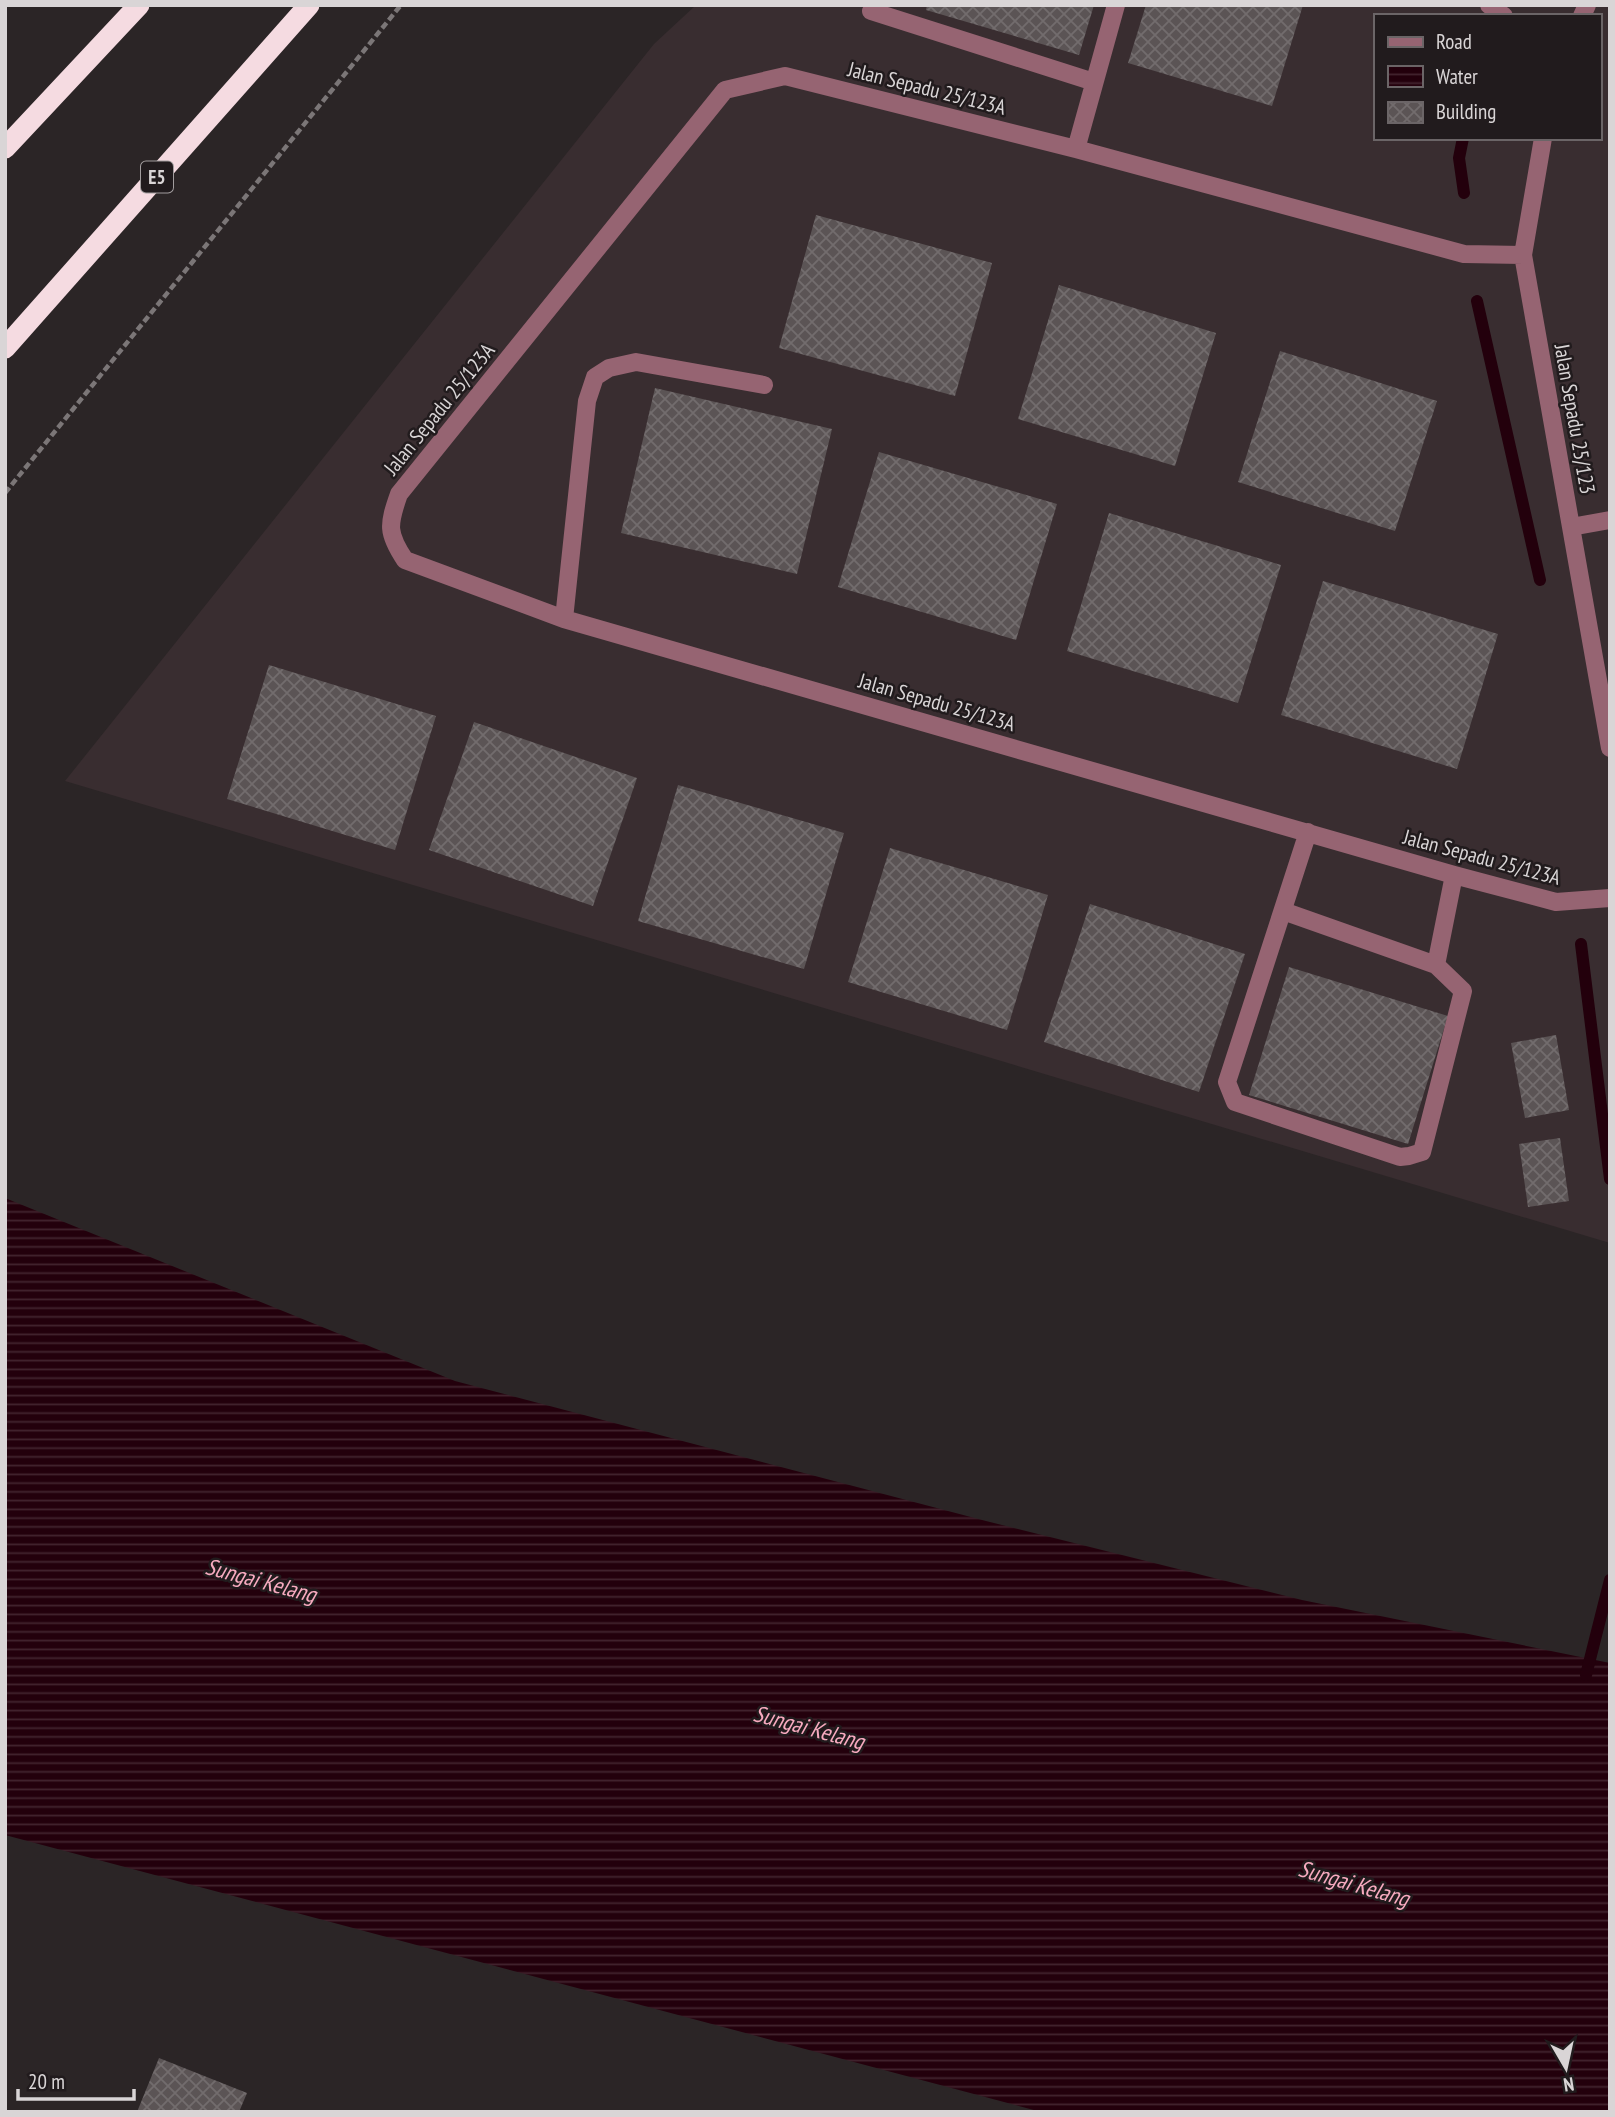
<svg xmlns="http://www.w3.org/2000/svg" width="1615" height="2117" viewBox="0 0 1615 2117" font-family="'PT Sans Narrow',sans-serif">
  <style>
    .built { fill: #392d30; fill-rule: evenodd }
    .water { fill: url(#water-rules) }
    .lines { fill: none; stroke-linecap: round; stroke-linejoin: round }
    .stream { stroke: #23000c; stroke-width: 12 }
    .building { fill: url(#building-cross-hatch) }
    .path { stroke: #7b7677; stroke-width: 4.5; stroke-dasharray: 7 3.5; stroke-linecap: butt }
    .minor { stroke: #966472; stroke-width: 18 }
    .highway { stroke: #f5dbe1; stroke-width: 21 }
    .labels { text-anchor: middle; dominant-baseline: central; stroke-width: 5; stroke-linejoin: round; paint-order: stroke }
    .shield { fill: #211b1d; stroke: #a29d9e; stroke-width: 2 }
    .shield-label { font-size: 19px; font-weight: bold; fill: #d9d5d6 }
    .street-label { font-size: 21px; fill: #d9d5d6; stroke: #211b1d }
    .water-label { font-size: 23px; font-style: italic; fill: #f7aabf; stroke: #211b1d }
  </style>
  <defs>
    <pattern id="water-rules" width="6" height="5" patternUnits="userSpaceOnUse" patternTransform="scale(1.75)"><rect width="6" height="5" fill="#23000c"/><path d="M0 2.5h6" fill="none" stroke="#42242f"/></pattern>
    <pattern id="building-cross-hatch" width="8" height="8" patternUnits="userSpaceOnUse" patternTransform="scale(1.75)"><rect width="8" height="8" fill="#5b5455"/><path d="M0 0l8 8M0 8l8-8" fill="none" stroke="#726c6d"/></pattern>
  </defs>
  <rect width="100%" height="100%" fill="#2b2526"/>
  <path class="built" d="M696,5H1610V1243L65,781L654,44ZM1375,16H1599V138H1375Z"/>
  <path class="water" d="M5,1198L455,1381L986,1521L1302,1600L1610,1663V2112H1041L5,1835Z"/>
  <g class="lines">
    <path class="stream" d="M1463,138L1459,158L1464,193
      M1477,301L1540,580
      M1581,944L1610,1179
      M1586,1675L1610,1580"/>
  </g>
  <path class="building" d="M927,5H1094L1079,55L926,10Z
    M1146,5H1303L1272,106L1128,63Z
    M816,215L992,263L955,396L779,348Z
    M1059,285L1216,333L1175,466L1018,419Z
    M1280,351L1437,401L1395,531L1238,482Z
    M655,388L832,429L797,574L621,533Z
    M879,452L1057,504L1016,640L838,587Z
    M1109,513L1281,565L1238,703L1067,651Z
    M1323,581L1498,634L1457,769L1281,715Z
    M269,665L436,716L395,850L227,799Z
    M474,722L637,778L593,906L429,850Z
    M678,785L844,833L804,969L638,921Z
    M890,848L1048,895L1007,1030L848,982Z
    M1090,904L1245,954L1199,1092L1044,1042Z
    M1289,967L1448,1016L1408,1144L1249,1095Z
    M1556,1035L1569,1110L1525,1118L1511,1043Z
    M1560,1138L1569,1201L1528,1207L1519,1144Z
    M159,2058L247,2093L239,2112H137Z"/>
  <g class="lines">
    <path class="path" d="M5,493L401,5"/>
    <path class="minor" d="M1489,5L1504,16
      M871,11L1094,82
      M1582,16L1587,5
      M1543,138L1523,255L1610,748
      M1076,149L1116,5
      M1523,255L1464,254L1076,149L785,76L725,90L399,494C388,525 387,533 405,560L564,619L1454,875L1556,902L1610,898
      M1571,527L1610,520
      M564,619L587,401L595,377L609,368L636,362L764,385
      M1308,832L1227,1082L1235,1102L1400,1157L1409,1156L1422,1152L1463,991L1436,965L1454,875
      M1283,911L1436,965"/>
    <path class="highway" d="M5,148L139,5
      M5,348L309,5"/>
  </g>
  <g class="labels">
    <rect class="shield" x="141" y="161.5" width="32" height="31" rx="5"/>
    <g class="shield-label">
      <text x="157" y="177">E5</text>
    </g>
    <g class="street-label">
      <text transform="translate(927 88) rotate(14)">Jalan Sepadu 25/123A</text>
      <text transform="translate(439 409) rotate(-51)">Jalan Sepadu 25/123A</text>
      <text transform="translate(1575 419) rotate(80)">Jalan Sepadu 25/123</text>
      <text transform="translate(937 702) rotate(16)">Jalan Sepadu 25/123A</text>
      <text transform="translate(1482 857) rotate(15)">Jalan Sepadu 25/123A</text>
    </g>
    <g class="water-label">
      <text transform="translate(261 1580) rotate(15)">Sungai Kelang</text>
      <text transform="translate(809 1727) rotate(15)">Sungai Kelang</text>
      <text transform="translate(1354 1883) rotate(16)">Sungai Kelang</text>
    </g>
  </g>
  <rect width="1615" height="2117" fill="none" stroke="#d9d5d6" stroke-width="14"/>
  <rect x="1374" y="14" width="228" height="126" fill="#211b1d" stroke="#6b6567" stroke-width="2"/>
  <rect x="1388" y="37" width="35" height="10" fill="#966472" stroke="#6b6567" stroke-width="2"/>
  <text x="1436" y="49" font-size="21" fill="#d9d5d6">Road</text>
  <rect x="1388" y="66" width="35" height="21" fill="url(#water-rules)" stroke="#6b6567" stroke-width="2"/>
  <text x="1436" y="84" font-size="21" fill="#d9d5d6">Water</text>
  <rect x="1388" y="102" width="35" height="21" fill="url(#building-cross-hatch)" stroke="#6b6567" stroke-width="2"/>
  <text x="1436" y="119" font-size="21" fill="#d9d5d6">Building</text>
  <g transform="translate(1566 2068) rotate(171)" stroke="#211b1d" stroke-width="5" paint-order="stroke">
  <path d="M0-5L12 26L0 18L-12 26Z" fill="#d9d5d6"/>
  <text y="-10" font-size="19" font-weight="bold" text-anchor="middle" fill="#d9d5d6">N</text>
  </g>
  <path d="M18 2089v10h116v-10" fill="none" stroke="#d9d5d6" stroke-width="3.5"/>
  <text x="28" y="2089" font-size="21" fill="#d9d5d6" stroke="#211b1d" stroke-width="5" paint-order="stroke">20 m</text>
</svg>
